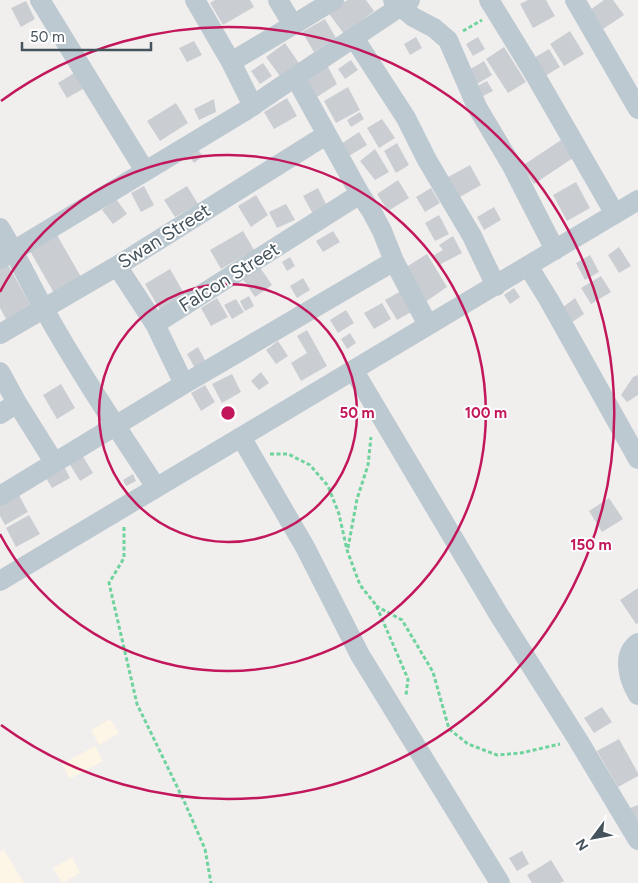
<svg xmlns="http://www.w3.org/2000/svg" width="638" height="883" viewBox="0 0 638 883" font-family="Figtree,sans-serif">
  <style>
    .commercial { fill: #fdf5e5 }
    .building { fill: #caced3 }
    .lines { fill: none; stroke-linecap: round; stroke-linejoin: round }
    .path { stroke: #6ed39c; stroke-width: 3; stroke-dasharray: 4 2.5; stroke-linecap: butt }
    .minor { stroke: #bdc9d1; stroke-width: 20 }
    .ring { fill: none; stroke: #c2185b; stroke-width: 2.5 }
    .labels { text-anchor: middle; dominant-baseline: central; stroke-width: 4; stroke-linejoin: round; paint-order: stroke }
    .street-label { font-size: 19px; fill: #45535d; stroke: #fff }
    .centre { fill: #c2185b; stroke: #fff; stroke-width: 2.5 }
    .ring-label { font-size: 15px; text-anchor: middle; font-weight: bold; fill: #c2185b; stroke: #fff; stroke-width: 4; stroke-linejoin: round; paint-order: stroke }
  </style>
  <rect width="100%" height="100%" fill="#f1eeee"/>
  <path class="commercial" d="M110,719L119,733L99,745L91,730Z
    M95,746L103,761L70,779L62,764Z
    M4,850L24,883H0V852Z
    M72,857L80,873L62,883L53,868Z"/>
  <path class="building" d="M215,0H250L254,7L223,25L210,3Z
    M348,0H366L374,11L344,34L327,11Z
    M528,0H546L555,16L533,28L520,4Z
    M604,0H613L624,15L603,29L590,10Z
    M26,1L35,19L21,27L11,8Z
    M325,19L336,38L314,52L302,32Z
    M570,31L584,54L564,66L550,44Z
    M416,37L422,48L410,55L404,44Z
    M478,37L485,49L473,56L466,44Z
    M194,41L202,55L187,62L179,48Z
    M285,43L301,66L282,79L266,57Z
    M504,47L526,82L508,93L486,59Z
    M549,49L560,67L545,76L534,58Z
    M351,60L358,70L345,79L338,69Z
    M484,61L492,75L477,84L469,70Z
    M263,63L272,76L260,84L251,71Z
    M326,63L337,84L317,97L304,76Z
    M74,73L83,89L67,98L58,83Z
    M487,81L493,91L483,96L477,86Z
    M348,87L360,110L336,123L324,101Z
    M287,98L297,116L274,129L264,112Z
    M214,99L216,112L199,120L194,109Z
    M176,103L188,123L160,141L147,121Z
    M360,112L364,119L351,127L347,120Z
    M382,119L395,138L379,148L367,128Z
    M359,132L367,145L349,156L341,144Z
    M561,140L573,158L534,184L522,166Z
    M397,143L409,165L396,173L384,151Z
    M196,147L203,156L194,163L187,153Z
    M375,149L389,172L375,180L360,161Z
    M470,165L481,185L460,197L448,177Z
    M398,180L409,198L388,211L377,194Z
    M576,182L590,208L567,221L553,195Z
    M144,186L154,205L141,212L131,193Z
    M187,186L198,204L175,217L164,200Z
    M318,188L327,206L313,214L303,196Z
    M431,188L440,203L425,212L416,197Z
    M256,195L268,215L251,227L238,206Z
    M116,199L127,214L113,224L102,210Z
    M286,204L295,220L277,228L269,212Z
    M494,207L501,220L484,230L477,217Z
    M439,215L449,234L435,241L425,223Z
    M243,231L254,250L221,269L210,250Z
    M333,231L340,242L323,252L316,241Z
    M57,235L81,277L54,293L30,251Z
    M453,236L462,253L439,265L434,255L443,250L439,245Z
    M619,247L631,266L619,273L608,255Z
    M427,254L447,287L424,303L403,269Z
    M590,255L599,272L585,280L576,263Z
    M290,257L295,266L287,271L282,262Z
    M8,265L31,306L6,319L0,308V269Z
    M259,266L272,285L255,297L242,278Z
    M170,269L185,295L160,310L145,284Z
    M601,276L611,292L591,304L581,288Z
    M303,278L310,290L297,298L290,286Z
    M514,288L520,297L510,304L504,295Z
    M401,291L413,311L397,320L385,300Z
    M249,296L254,306L245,311L240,301Z
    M217,298L228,317L211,326L201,308Z
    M575,298L584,314L568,325L558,311Z
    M236,299L244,312L232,319L224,305Z
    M382,303L391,319L374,329L364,313Z
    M346,310L354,323L338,333L330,320Z
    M307,330L327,366L301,381L291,363L307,353L297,336Z
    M350,333L356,343L347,349L341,339Z
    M278,341L288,356L276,364L266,350Z
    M198,347L207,364L196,370L187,354Z
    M261,372L269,383L259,390L251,381Z
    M232,374L241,392L222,403L212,384Z
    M638,375V395L627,402L621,395L633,377Z
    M61,384L75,408L57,419L43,395Z
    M205,385L215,402L201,411L191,393Z
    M82,455L93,473L80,481L69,463Z
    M65,468L70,478L52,488L46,478Z
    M133,474L136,481L126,486L123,480Z
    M19,495L28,512L5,525L0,516V506Z
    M609,498L623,519L602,532L589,511Z
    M29,515L40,534L16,547L6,528Z
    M638,588V623L636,624L620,600Z
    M602,707L612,722L594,733L584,718Z
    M619,739L638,773V776L618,787L597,751Z
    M638,805V821L630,808Z
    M522,851L529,864L517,871L509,858Z
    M551,860L564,881L560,883H532L527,875Z"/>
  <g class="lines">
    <path class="path" d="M463,31L482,20
      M270,454H288L310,465L328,486L339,514L347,550L360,585L376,605L408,679L406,695
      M124,527V558L109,583L137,704L184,801L205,849L211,883
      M348,548L357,499L368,465L371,437
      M376,606L402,620L433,672L449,729L468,744L497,755L521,753L560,744"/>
    <path class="minor" d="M40,0L145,171
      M195,0L231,62L253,106
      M393,0L413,17L434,28L448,40L477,107L512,166L555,250
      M489,0L535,75L615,214
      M575,0L638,109
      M293,25L334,0
      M354,38L406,118L427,160L472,236L496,286
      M231,62L293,25L278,0
      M295,77L410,0
      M0,228C16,254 29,282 44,309C78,370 117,428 156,487
      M0,259L245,111L295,77L360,194L372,212L382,231L394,261L428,325
      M117,266L155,324L184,384
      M528,266L549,300L638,459
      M155,324L360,194
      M0,334L117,266L326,135
      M354,371L499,615L578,740L638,840
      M0,372L17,403L54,462
      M0,414L17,403
      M241,437L305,547L360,655L500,883
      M0,496L184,384L394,261
      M0,581L638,200
      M638,643C621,655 629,680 638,695"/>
  </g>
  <g class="ring">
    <circle cx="228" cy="413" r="129"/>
    <path d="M0 292A258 258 0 1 1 0 534"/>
    <path d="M1 101A386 386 0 1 1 1 725"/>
  </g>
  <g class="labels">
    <g class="street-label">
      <text transform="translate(164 236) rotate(-32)">Swan Street</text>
      <text transform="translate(229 277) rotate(-32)">Falcon Street</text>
    </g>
  </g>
  <circle cx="228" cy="413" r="8" class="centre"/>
  <g class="ring-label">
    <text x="357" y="418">50 m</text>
    <text x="486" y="418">100 m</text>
    <text x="591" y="550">150 m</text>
  </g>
  <g transform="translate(593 838) rotate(238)" stroke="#ffffff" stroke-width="4" paint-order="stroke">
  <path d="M0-4L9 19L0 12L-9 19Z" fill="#45535d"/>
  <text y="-8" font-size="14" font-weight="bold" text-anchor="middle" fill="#45535d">N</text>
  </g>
  <path d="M22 42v8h129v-8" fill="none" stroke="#45535d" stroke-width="2.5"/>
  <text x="30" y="42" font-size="15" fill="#45535d" stroke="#ffffff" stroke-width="4" paint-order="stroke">50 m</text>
</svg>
